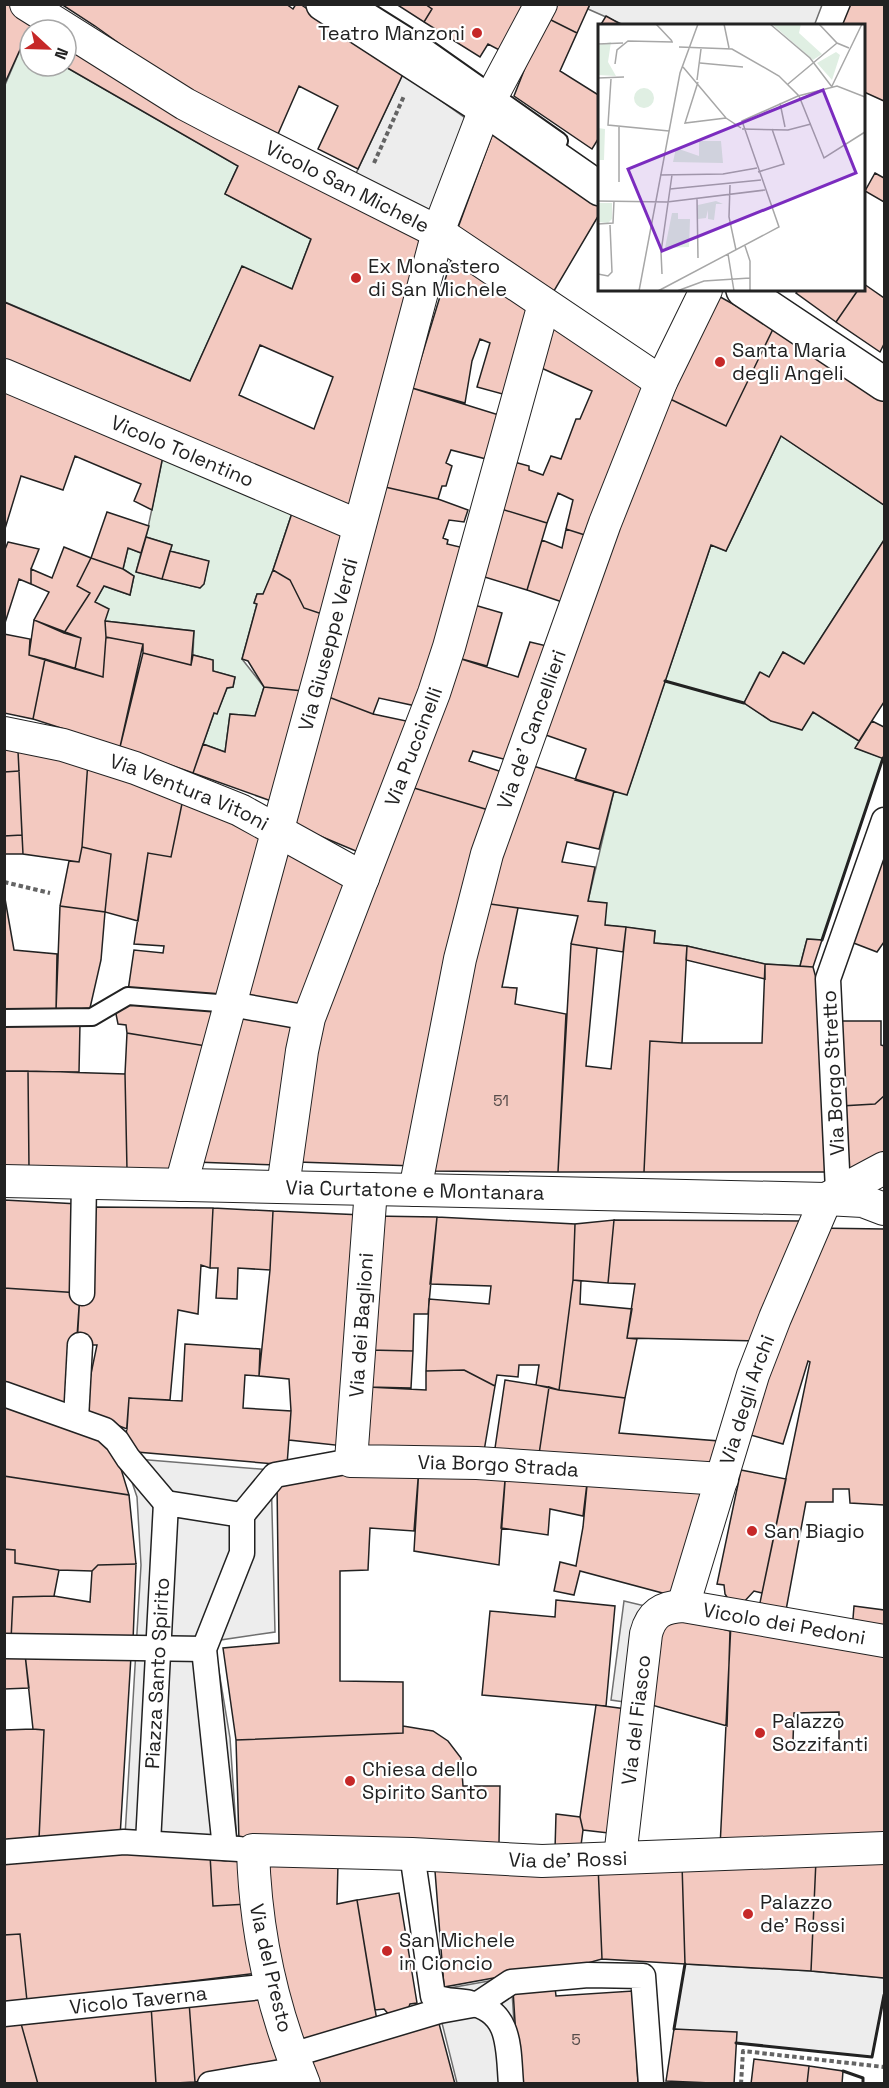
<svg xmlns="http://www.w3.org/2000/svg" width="889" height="2088" viewBox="0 0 889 2088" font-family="'Space Grotesk',sans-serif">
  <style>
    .green { fill: #e0efe3; stroke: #6f6f6f; stroke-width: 1.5 }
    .parking { fill: #ededed; stroke: #6f6f6f; stroke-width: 1.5 }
    .building { fill: #f3c9c0; stroke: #222; stroke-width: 1.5; fill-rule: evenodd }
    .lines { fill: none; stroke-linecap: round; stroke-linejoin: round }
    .service-casing { stroke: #222; stroke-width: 20 }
    .pedestrian-casing { stroke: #222; stroke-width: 27 }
    .minor-casing { stroke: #222; stroke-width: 34 }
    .tertiary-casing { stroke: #222; stroke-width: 36 }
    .path { stroke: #646464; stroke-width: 4; stroke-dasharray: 4.5 3; stroke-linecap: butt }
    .service { stroke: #fff; stroke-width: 16 }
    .pedestrian { stroke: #fff; stroke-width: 24 }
    .minor { stroke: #fff; stroke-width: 32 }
    .tertiary { stroke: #fff; stroke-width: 33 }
    .wall { stroke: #222; stroke-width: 3 }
    .poi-dot { fill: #c62828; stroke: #fff; stroke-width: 2 }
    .labels { text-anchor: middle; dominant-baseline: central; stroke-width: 4.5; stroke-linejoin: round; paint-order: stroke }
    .number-label { font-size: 16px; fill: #564c4a }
    .poi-label { font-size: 20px; fill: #222; stroke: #fff; text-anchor: start }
    .street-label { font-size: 20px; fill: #222; stroke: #fff }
    .inset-road { fill: none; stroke: #a7a7a7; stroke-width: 1.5 }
    .view { fill: #7b2cbf; fill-opacity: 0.15; stroke: #7b2cbf; stroke-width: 3 }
    .inset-edge { fill: none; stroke: #222; stroke-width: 3 }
  </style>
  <rect width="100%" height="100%" fill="#fff"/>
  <path class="green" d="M23,43L30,47V66H64L238,166L225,194L311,239L292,289L242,267L190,381L5,302V85Z
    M781,436L884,505V540L804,664L783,652L769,677L759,673L744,703L771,721L813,712L859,741L856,748L883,758L822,940L807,939L800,966L765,964L687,946L654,943L655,931L605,925L588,901L614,791L627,794L711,545L726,551Z
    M163,456L293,510L269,582L263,594H257L254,603L257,604L242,659L264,687L255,716L230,714L225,752L203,744L214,713H217L227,688L233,687L235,677L213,671V660L193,655L194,631L105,621L95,602L104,586L130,595L134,576L123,569L128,548L141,553L136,572L200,588L204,584L208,561L170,551L172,545L146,537Z"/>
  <path class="parking" d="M590,4L822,5L814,26L624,25L588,9Z
    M403,74L468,120L428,220L352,182Z
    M124,1458L271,1470L275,1632L214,1641L230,1738L237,1842L125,1836L141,1565L137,1497Z
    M624,1601L662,1610L638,1704L611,1700Z
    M685,1964L811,1971L884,1978V1995L872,2057L736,2043L674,2029Z
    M511,1977L518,2083H457L439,2011L444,1989Z"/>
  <path class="building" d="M4,4H8L53,30H30V47L23,43L4,85Z
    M61,4H286L293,9L296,4H300L403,74L358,169L318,149L338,106L299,86L278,134L183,89L95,26Z
    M396,4H425L432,9L424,22Z
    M425,4H524L503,52L488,44L480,57L424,22L432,9Z
    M551,4H590L577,33L545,17Z
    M851,4H884V101L864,92V26H842Z
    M606,16L624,26H600Z
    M545,17L577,33L560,71L600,96V136L592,149L514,96Z
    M66,37L429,232L351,514L4,361V302L190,381L242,266L292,289L311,239L225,194L238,166L64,66H66ZM260,345L333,377L314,429L239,395Z
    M494,130L600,206V213L551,296L456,233Z
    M875,173L884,178V202L865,191Z
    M453,254L531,308L510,396L477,387L490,343L480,339L472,361L465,403L412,388Z
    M864,284L884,298V344L880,352L836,322L858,290H864Z
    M798,290H858L836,322L796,293Z
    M715,294L774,327L726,426L666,397Z
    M549,322L647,390L588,536L566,529L573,500L558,493L547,523L498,508L514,462L529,466V470L543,475L551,456L561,459L576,419H580L592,391L537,366Z
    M774,327L884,400V505L781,436L726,551L711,545L627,795L575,780L586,749L540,733L666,397L726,426Z
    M412,388L502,416L490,460L451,450L446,463L452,466L446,486H442L438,499L385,487Z
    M4,391L163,456L152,510L134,501L141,484L75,456L63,490L21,476L4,532Z
    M385,487L438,499L468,510L464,522L449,520L443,538L448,540L447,544L464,548L416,706L379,698L373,714L326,696Z
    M498,508L547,523L527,590L478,575Z
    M293,510L349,532L325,615L304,608L290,580L273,570Z
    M107,512L149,526L141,553L128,548L123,569L91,558Z
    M566,529L588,536L568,604L527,590L542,540L562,548Z
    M146,537L172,545L162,579L136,572Z
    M884,540V702L859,741L813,712L802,730L771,721L744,703L760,672L769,677L783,652L804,664Z
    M8,542L39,549L31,569V584L19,579L4,626V552Z
    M64,547L91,558L77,586L90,593L64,633L34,620L49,592L31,584V569L52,578Z
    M170,551L209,561L204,584L200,588L162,579Z
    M91,558L123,569L134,576L130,595L104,586L95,602L109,609L105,621L106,637L103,677L75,669L81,638L64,633L90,593L77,586Z
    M273,570L290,580L304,608L325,615L303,691L264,687L248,661L242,659L257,604L254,603L257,594H263Z
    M471,604L502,613L487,666L455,657Z
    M34,620L81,638L75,669L29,655Z
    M105,621L194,631L191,665L143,653V644L106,637Z
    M4,634L30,639L29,655L45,659L33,719L4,713Z
    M106,637L143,644L120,747L33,719L45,659L103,677Z
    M530,642L551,647L511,761L473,751L469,761L508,774L492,811L414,788L455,657L518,677Z
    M143,653L191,665L193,655L213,660V671L235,677L233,687L227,688L217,714L214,713L193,773L120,747Z
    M264,687L303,691L274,802L193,773L203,744L225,752L230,714L255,716Z
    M326,696L373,714L411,722L363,854L289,823Z
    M872,721L884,727V759L855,748Z
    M4,747L18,751L19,771L4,772Z
    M18,751L88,761L82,847L79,862L23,854Z
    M88,761L184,794L171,857L148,853L138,921L105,912L111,854L82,847Z
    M530,765L614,791L599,849L567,842L562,862L595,867L588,901L607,903L605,925L626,927L623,952L571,944L578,916L483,903Z
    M19,771L22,835L4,836V772Z
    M414,788L492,811L415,1166L298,1162L320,1014Z
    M184,794L267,839L225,996L128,991L134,950L163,953L164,946L134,944L148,853L171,857Z
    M22,835L23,854H4V836Z
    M884,840V942L877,952L851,942Z
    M279,845L351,883L300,1010L241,995Z
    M82,847L111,854L105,912L60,906L69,861L79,862Z
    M4,893L14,950L57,954L56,1011L4,1012Z
    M483,903L518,908L502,987L517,988L515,1004L566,1014L558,1172L429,1171Z
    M60,906L105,912L101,960L90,1008L56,1011Z
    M626,927L655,931L654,943L687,946L682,1043L650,1041L644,1172H558L571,944L597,948L586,1066L611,1069Z
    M807,939L822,940L813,967L800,966Z
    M687,946L765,964V979L686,960Z
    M765,964L813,967L819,989L828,1172H644L650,1041L682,1043H762Z
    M131,998L223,1009L212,1047L127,1033L126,1025L118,1024L115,1009Z
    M235,1011L295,1023L277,1165L195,1162Z
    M839,1021H881V1045L884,1046V1096L875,1104L841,1106Z
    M80,1024L79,1072L4,1071V1026Z
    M127,1033L212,1047L174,1171L127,1170L125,1074Z
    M4,1071H28L29,1169L4,1168Z
    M28,1071L125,1074L127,1170L29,1169Z
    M884,1096V1156L842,1171L841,1106L875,1104Z
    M4,1200L79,1204L80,1293L4,1288Z
    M93,1207L213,1208L210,1268L201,1265L198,1314L178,1310L170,1400L129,1398L127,1429L83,1412L97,1345H77L80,1293Z
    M213,1208L273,1211L270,1270L238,1268L237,1299L216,1298L218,1268H210Z
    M273,1211L363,1215L344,1446L289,1440L291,1411L289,1379L259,1376L270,1270Z
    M372,1216L437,1217L428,1314H414L413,1351L369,1350Z
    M437,1217L575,1224L573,1280L559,1390L536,1385L539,1365H519L518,1377L497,1375L495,1386L464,1370L426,1371L429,1299L489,1304L491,1286L430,1284Z
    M614,1220L802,1221L758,1341L627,1338L635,1284L608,1283Z
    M614,1220L608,1283L573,1280L575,1224Z
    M814,1228L884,1229V1505L850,1503L849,1489H833V1502H806L784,1621L757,1617L810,1362L808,1361L783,1444L747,1434Z
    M573,1280L581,1281L580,1304L632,1309L627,1338L637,1339L625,1398L559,1390Z
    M4,1288L80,1293L72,1409L4,1389Z
    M185,1344L260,1349L259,1376L245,1375L243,1408L291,1411L287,1465L125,1451L129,1398L182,1401Z
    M369,1350L413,1351L411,1388L368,1387Z
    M464,1370L495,1386L483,1457L365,1454L368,1387L426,1390V1371Z
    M505,1380L549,1387L538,1461L494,1455Z
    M549,1387L559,1390L625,1398L619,1433L719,1441L712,1470L538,1461Z
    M4,1405L114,1446L129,1495L4,1476Z
    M419,1467L414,1531L370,1528L368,1570L340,1571V1681L403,1682V1733L236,1740L223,1648L279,1643L277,1482L359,1470Z
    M419,1467L506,1468L499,1565L414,1551Z
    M506,1468L588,1475L583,1516L550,1509L548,1535L501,1528Z
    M741,1470L786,1479L762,1593L754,1591L742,1604L730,1602L725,1594L724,1585L717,1584Z
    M588,1475L710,1483L670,1595L580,1571L574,1595L554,1591L560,1562L576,1566L583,1527Z
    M4,1476L129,1495L136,1564L98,1565L92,1571L59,1570L15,1563V1550L4,1549Z
    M4,1549L15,1550V1563L59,1570L54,1596L13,1597L11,1640H4Z
    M136,1564L133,1641L11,1640L13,1597L54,1596L90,1602L92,1571L98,1565Z
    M556,1600L615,1606L606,1706L482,1695L490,1611L555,1617Z
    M854,1606L884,1610V1634L852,1631Z
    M665,1614L730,1631L727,1726L648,1704Z
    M731,1623L884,1648V1840L720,1847ZM839,1712V1741H793L794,1713Z
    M4,1654H25L29,1688L4,1689Z
    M25,1654L131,1656L120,1837L39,1839L44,1730L33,1729Z
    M596,1705L634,1710L617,1834L583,1830L580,1817Z
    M403,1726L433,1731L448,1741L461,1758L463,1786H500L499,1843L239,1841L236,1740L403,1733Z
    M33,1729L44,1730L39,1839L4,1842L5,1730Z
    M556,1814L580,1817L583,1830L580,1853L555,1850Z
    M119,1851L210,1855L213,1906L248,1904L258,1973L27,2001L20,1934L4,1935V1856Z
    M210,1855L247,1858L248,1904L213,1906Z
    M884,1858V1978L811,1971L816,1860Z
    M263,1860L338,1863L337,1904L357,1900L377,2021L293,2044Z
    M816,1860L811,1971L685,1964L682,1864Z
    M682,1864L685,1964L602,1959L598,1865Z
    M598,1865L602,1959L545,1975L543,1969L444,1987L435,1871Z
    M399,1893L417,2003L410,2004L408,2009L391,2017L384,2009L375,2010L357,1900Z
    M20,1934L27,2001L4,2003V1935Z
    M555,1987L556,1996L633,1991L638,2084H519L513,1990Z
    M268,1993L288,2068L195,2082L189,2002Z
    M189,2002L195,2082L156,2084L151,2005Z
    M151,2005L156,2084H38L20,2020Z
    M437,2016L455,2084H313L304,2059Z
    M20,2020L38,2084H4V2021Z
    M674,2029L737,2032L734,2084L666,2081Z
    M754,2059L809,2066L807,2084H751Z
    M809,2066L843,2071L842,2084H807Z"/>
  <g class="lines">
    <defs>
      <path id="service" d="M357,4L424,46L559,141
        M4,1018L92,1017L128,996L231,1004"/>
      <g id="pedestrian">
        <path d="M231,1004L309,1018"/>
        <path d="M838,1191L828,979L884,820"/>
        <path d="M82,1293L84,1183"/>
        <path d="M4,1394L105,1430L117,1441L128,1458L166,1503"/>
        <path d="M76,1419L80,1345"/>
        <path d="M4,1646L204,1649"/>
        <path id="s1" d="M148,1843L166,1503L242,1515"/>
        <path d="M225,1848L204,1649L242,1553V1515L275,1475L351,1461"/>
        <path d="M4,1852L124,1842L239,1849"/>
        <path d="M412,1854L433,1996C445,2002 457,2000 470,2003C512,2011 508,2050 511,2084"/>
        <path id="s2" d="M4,2014L271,1986"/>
        <path d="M292,2055L439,2011L478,2004L511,1982L588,1975L643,1976L651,2084"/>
        <path d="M210,2084L299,2069"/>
      </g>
      <g id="minor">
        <path id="s3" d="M26,4L185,104L223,124L438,232L661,382"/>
        <path id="s4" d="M4,375L359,526"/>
        <path id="s5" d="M4,733L63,745L135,768L240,810L363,878"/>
        <path id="s6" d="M4,1181L826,1199L863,1201L884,1209"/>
        <path id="s7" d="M181,1185L324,660L438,232L485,109L541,4"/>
        <path id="s8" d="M283,1187L302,1051L309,1018L434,693L449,647L544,304"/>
        <path id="s9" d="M371,1189L351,1461L477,1463L722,1479"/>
        <path id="s10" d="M415,1190L460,959L487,854L605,523L661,382L706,290"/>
        <path d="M826,1199L884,1168"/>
        <path id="s11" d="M683,1606L753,1375L775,1318L826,1199"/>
        <path id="s12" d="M620,1857L646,1634C651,1614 662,1607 683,1606L884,1641"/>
        <path id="s13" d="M304,2084C300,2073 296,2064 292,2054C268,1989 255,1919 253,1850L412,1854L542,1861L884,1848"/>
      </g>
      <path id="tertiary" d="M323,4L485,109L600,189
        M743,290L884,384"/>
    </defs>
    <use href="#service" class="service-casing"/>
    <use href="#pedestrian" class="pedestrian-casing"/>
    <use href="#minor" class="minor-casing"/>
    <use href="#tertiary" class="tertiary-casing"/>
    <path class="path" d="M374,163L404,96
      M4,882L50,893
      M741,2084L743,2051L884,2067"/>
    <use href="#service" class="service"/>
    <use href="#pedestrian" class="pedestrian"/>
    <use href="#minor" class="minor"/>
    <use href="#tertiary" class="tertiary"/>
    <path class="wall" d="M665,681L744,703
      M822,940L883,758
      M674,2029L685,1964
      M736,2043L872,2057L884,1995
      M843,2071L863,2078V2084"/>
  </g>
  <g class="poi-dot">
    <circle cx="477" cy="33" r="6"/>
    <circle cx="356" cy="278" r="6"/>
    <circle cx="720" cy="362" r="6"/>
    <circle cx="752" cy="1531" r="6"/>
    <circle cx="760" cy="1733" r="6"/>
    <circle cx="350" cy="1781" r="6"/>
    <circle cx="748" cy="1914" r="6"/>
    <circle cx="387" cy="1951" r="6"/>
  </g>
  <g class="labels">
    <g class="number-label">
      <text x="501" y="1100">51</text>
      <text x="576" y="2039">5</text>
    </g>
    <g class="poi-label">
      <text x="465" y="33" text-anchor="end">Teatro Manzoni</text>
      <text x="368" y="266">Ex Monastero<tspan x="368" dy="23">di San Michele</tspan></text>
      <text x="732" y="350">Santa Maria<tspan x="732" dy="23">degli Angeli</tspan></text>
      <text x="764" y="1531">San Biagio</text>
      <text x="772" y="1721">Palazzo<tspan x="772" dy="23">Sozzifanti</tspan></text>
      <text x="362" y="1769">Chiesa dello<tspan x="362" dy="23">Spirito Santo</tspan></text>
      <text x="760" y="1902">Palazzo<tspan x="760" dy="23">de' Rossi</tspan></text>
      <text x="399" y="1940">San Michele<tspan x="399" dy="23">in Cioncio</tspan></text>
    </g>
    <g class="street-label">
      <text stroke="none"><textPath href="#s3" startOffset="370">Vicolo San Michele</textPath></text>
      <text stroke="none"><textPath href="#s4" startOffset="194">Vicolo Tolentino</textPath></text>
      <text stroke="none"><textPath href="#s7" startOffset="560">Via Giuseppe Verdi</textPath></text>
      <text stroke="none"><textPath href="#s10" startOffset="476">Via de' Cancellieri</textPath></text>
      <text stroke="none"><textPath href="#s8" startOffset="462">Via Puccinelli</textPath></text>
      <text stroke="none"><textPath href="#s5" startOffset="195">Via Ventura Vitoni</textPath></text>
      <text transform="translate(833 1073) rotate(-93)">Via Borgo Stretto</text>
      <text stroke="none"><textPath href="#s6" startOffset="411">Via Curtatone e Montanara</textPath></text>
      <text transform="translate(361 1325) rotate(-86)">Via dei Baglioni</text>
      <text stroke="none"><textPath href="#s11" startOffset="216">Via degli Archi</textPath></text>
      <text stroke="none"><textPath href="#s9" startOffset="420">Via Borgo Strada</textPath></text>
      <text stroke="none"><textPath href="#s12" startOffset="378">Vicolo dei Pedoni</textPath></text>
      <text stroke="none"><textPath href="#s1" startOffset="170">Piazza Santo Spirito</textPath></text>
      <text stroke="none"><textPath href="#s12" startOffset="138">Via del Fiasco</textPath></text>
      <text stroke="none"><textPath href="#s13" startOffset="556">Via de' Rossi</textPath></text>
      <text transform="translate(271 1968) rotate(77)">Via del Presto</text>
      <text stroke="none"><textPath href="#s2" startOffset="135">Vicolo Taverna</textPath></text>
    </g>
  </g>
  <g transform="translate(598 24)">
    <rect width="267" height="267" fill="#fff"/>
    <path d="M174,0H203L201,9L224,30L215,36ZM13,18L10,38L18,52L0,51V21ZM238,28L242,31L234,56L219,39ZM36 74a10 10 0 1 1 20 0a10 10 0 1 1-20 0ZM0,104L7,105L6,136H0ZM101,117H123L125,139L75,138L78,124L101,132ZM118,177L125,180H118L116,196L110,195V186L108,194L100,195V181ZM0,179H14V195L10,199L0,198ZM74,189H80V195H92L91,223L67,224Z" fill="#e0efe3"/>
    <path class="inset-road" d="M58,0L74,17M126,0L131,24M172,0L212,34L234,63M221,0L239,19L251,24M0,20L25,19M81,23L134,25L181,52L201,72L226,134L267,108M102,39L145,43M17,40L19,26L30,17L75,18M85,43L128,94L143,104M0,54L26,53M13,55L10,101L71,107M99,56L103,25M100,58L87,99L128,94M190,60L239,19M234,62L264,0M182,79L187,103M21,103V158M144,105L190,106L213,100M160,148L186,140L174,105M62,151L125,150L159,144M132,161L131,193L138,226M72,165L163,156M99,174L100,234M0,177L69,178L167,166M0,200L15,199L16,177M147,222L152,237V267M130,230L136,267M0,250L10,252L14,248L12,201M64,250L63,228L74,151M41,267L82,49L100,0M60,267L181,203L144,97L200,72L239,62L267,73M79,267L106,257L152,254"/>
    <path class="view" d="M225,66L258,149L64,227L30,145Z"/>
    <rect width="267" height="267" class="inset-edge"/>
  </g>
  <rect width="889" height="2088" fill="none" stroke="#222222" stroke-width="12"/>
  <g transform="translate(48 48) rotate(112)"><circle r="28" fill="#ffffff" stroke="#a7a7a7" stroke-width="1.5"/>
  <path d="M0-4.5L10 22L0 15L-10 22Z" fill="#c62828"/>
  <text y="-9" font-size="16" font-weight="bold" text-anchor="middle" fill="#222222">N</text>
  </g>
</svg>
